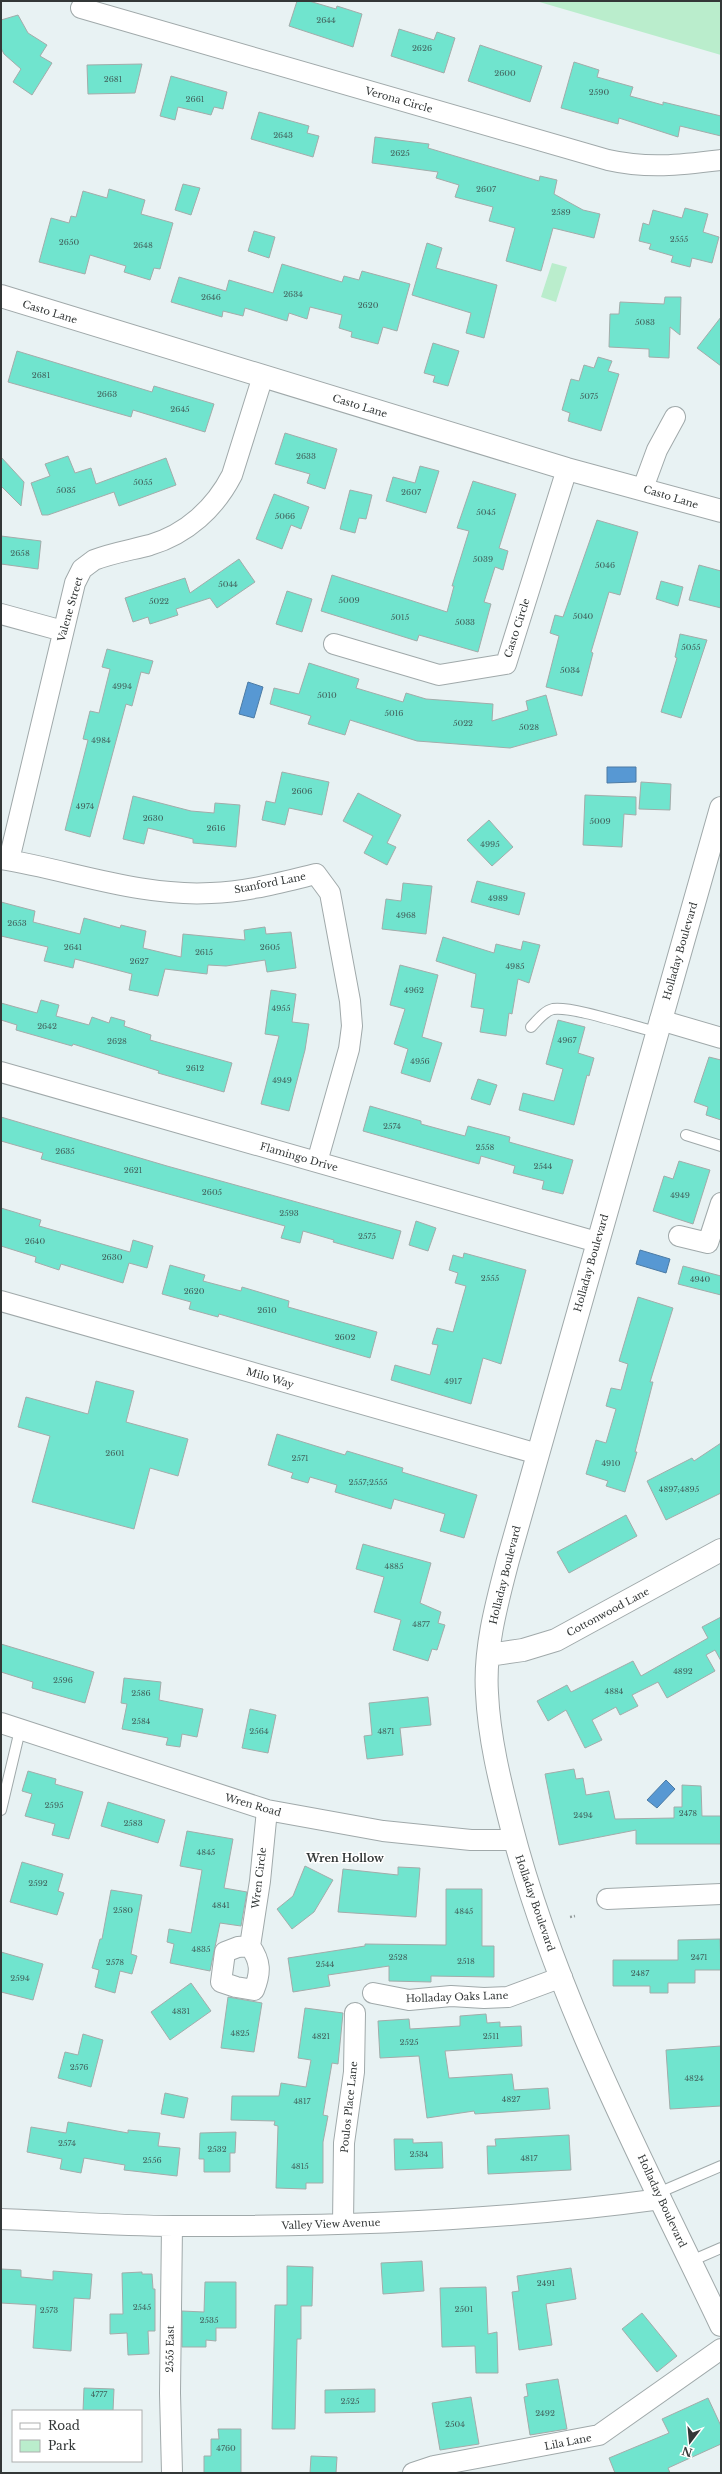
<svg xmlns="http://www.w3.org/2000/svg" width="722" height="2474" viewBox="0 0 722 2474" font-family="'Libre Baskerville',serif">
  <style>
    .green { fill: #baedcc }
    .water { fill: #5798d3; stroke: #4c7ba4 }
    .building { fill: #70e4ce; stroke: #a3acaa }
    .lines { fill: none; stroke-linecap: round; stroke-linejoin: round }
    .lane-casing { stroke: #a0a9aa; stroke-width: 12 }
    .street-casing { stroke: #a0a9aa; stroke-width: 22 }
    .secondary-casing { stroke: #a0a9aa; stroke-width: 24 }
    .path { stroke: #959d9d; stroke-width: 2.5; stroke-dasharray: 2 2; stroke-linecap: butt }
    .lane { stroke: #fff; stroke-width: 10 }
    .street { stroke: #fff; stroke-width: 20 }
    .secondary { stroke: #fff; stroke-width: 22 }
    .labels { text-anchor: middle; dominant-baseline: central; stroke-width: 3; stroke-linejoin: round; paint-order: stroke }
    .number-label { font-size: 8px; fill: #42625d }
    .street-label { font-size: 10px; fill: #333737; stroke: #fff }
    .neighbourhood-label { font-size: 11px; font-weight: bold; fill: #333737; stroke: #fff }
  </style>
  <rect width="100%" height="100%" fill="#e8f2f3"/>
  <path class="green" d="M536,1H721V55Z
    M552,263L567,267L556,302L541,297Z"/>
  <path class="water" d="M248,682L263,687L254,718L239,714Z
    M607,767H636V782L607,783Z
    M640,1250L670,1259L666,1273L636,1264Z
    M666,1780L675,1789L657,1808L647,1800Z"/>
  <path class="building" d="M297,1H309L336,9L337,6L362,14L353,47L289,26Z
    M18,15L28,33L47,45L40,56L52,63L32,95L13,82L21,69L4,54L1,48V20Z
    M399,29L434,40L437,32L455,38L444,73L391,56Z
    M480,45L542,66L530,102L468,81Z
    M574,62L599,70L597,77L633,87L630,96L663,105V102L721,116V136L680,126L678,137L619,118L618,124L561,108Z
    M142,64L135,93L88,94L87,65Z
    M171,76L227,92L223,109L214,107L211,115L178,107L175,120L160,116Z
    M259,112L309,126L307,133L319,136L313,157L251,139Z
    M375,137L429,144L428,148L539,181L540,176L557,180L554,194L583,210L600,214L594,238L553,228L541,271L506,261L515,228L489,221L493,207L455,197L459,185L436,178L438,172L372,163Z
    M183,184L200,188L191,215L175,210Z
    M109,189L145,200L141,214L173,223L160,269L154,268L150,280L124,272L126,266L90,255L85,274L39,262L51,218L69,223L71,216L76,217L83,191L107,198Z
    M685,208L708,214L703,232L719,237L712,263L692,258L690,267L671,262L673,256L649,249L651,244L639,241L643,223L649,225L653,210L682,218Z
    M254,231L275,237L269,258L248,251Z
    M427,243L442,248L436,268L497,285L484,338L466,333L471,313L412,295Z
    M282,264L342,282L344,276L359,280L362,271L410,284L397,331L383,327L378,344L351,337L352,332L339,328L342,315L310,307L307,319L289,313L287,321L245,308L243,316L223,311L222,317L171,302L179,277L226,291L229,280L273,293Z
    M665,297H681L680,335L670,327L669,358L649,357V349L609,347L610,314H619L620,302L664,304Z
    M721,317V366L697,348Z
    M433,343L459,351L448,386L433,382L435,376L424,373Z
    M17,351L152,392L154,386L214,404L205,432L133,410L131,417L8,382Z
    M598,357L612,361L608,371L619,374L601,431L568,421L570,413L562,410L571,379L579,381L584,365L594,368Z
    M285,433L337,449L325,489L307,483L310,474L275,464Z
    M68,456L75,473L91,468L96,484L166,458L176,485L119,506L114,492L48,515H42L31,483L50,476L45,464Z
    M1,457L24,482L21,506L1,486Z
    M420,466L439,471L426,513L386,501L393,477L415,483Z
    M473,481L516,494L499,548L508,551L503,570L495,567L484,602L491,604L478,652L419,635L417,641L321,611L332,575L447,612L454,586H452L469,531L457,528Z
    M350,490L372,495L366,519L359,518L355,533L340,529Z
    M274,494L309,507L301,529L291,525L282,549L256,539Z
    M597,520L638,532L620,595L609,592L591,652L593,653L582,696L546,687L559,636L550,633L555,615L563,617Z
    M1,536L41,541L38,569L1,564Z
    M239,559L255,582L217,608L210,598L176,609L178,615L150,624L148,617L133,622L125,598L185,578L190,593Z
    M699,565L721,571V608L689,600Z
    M661,581L683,587L678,606L656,599Z
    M287,591L312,599L302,632L276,624Z
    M680,634L707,640L681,718L661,712L677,658L675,657Z
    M107,649L153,661L149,674L141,672L132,706L126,704L90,837L65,830L88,740L83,739L90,711L99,713L110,669L102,667Z
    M309,663L359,679L356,688L403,702L406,693L426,699L493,704L492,721L528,710L526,701L546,695L557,735L510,748L417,741L350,720L345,735L308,724L311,716L270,704L274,688L299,694Z
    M282,772L329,782L322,815L289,808L285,825L262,820L266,801L275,803Z
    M641,782L671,784L670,810L639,809Z
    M358,793L401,815L387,843L396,847L387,865L364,853L373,836L343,821Z
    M585,795L636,797V815L624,814L622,847L583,845Z
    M133,796L191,811L214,813L215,803L240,805L236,847L193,843V839L148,828L144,844L123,839Z
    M489,820L513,847L492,866L467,840Z
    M477,881L525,893L519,915L471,902Z
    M403,883L432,886L426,934L382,929L386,899L401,901Z
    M1,902L35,911L33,922L80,934L84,918L120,928L121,925L146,931L143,948L181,957L183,934L245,940L244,930L265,927L266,934L291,932L296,968L267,972L265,960L226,966L208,965L207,974L165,969L158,996L129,990L132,974L75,959L73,968L44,961L48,947L1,936Z
    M443,937L494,953L496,944L521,950L523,941L540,945L529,983L518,979L512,1014L509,1013L506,1036L480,1032L484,1009L471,1007L476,974L436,961Z
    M400,965L438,975L422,1037L442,1043L430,1082L401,1073L408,1049L394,1044L405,1009L390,1005Z
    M271,990L296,994L292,1022L309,1024L305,1050L289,1111L261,1104L279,1036L265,1034Z
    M41,1000L59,1005L56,1016L89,1025L92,1017L109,1023L111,1017L125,1021L124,1026L151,1035L150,1040L232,1063L224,1092L158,1073L159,1071L73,1044L72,1046L16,1030L17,1025L1,1020V1003L37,1013Z
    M558,1020L585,1027L578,1053L594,1058L589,1076L587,1075L574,1125L519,1110L523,1093L554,1101L563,1069L546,1064Z
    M709,1057L721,1060V1120L706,1115L708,1107L694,1102Z
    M478,1079L497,1085L490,1105L471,1099Z
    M370,1106L421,1121V1124L465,1136L468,1126L510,1137L509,1142L573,1160L563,1194L542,1189L544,1181L513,1173L515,1166L481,1156L479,1164L363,1131Z
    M1,1117L167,1166L401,1231L393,1259L333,1242L334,1240L303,1231L300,1243L281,1238L285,1226L41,1159L43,1153L1,1141Z
    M679,1161L710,1170L693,1224L653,1211L664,1176L673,1179Z
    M1,1208L41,1220L39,1226L130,1252L133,1240L153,1246L147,1268L129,1263L123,1283L61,1264L59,1270L35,1262L36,1257L1,1246Z
    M416,1221L436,1228L428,1251L409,1245Z
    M464,1253L526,1270L501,1364L483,1358L471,1404L391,1380L395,1365L430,1375L438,1345L432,1344L437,1328L453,1332L466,1286L455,1283L458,1273L449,1270L453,1255L463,1258Z
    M170,1265L205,1275L203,1281L241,1291L242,1287L289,1301L288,1307L377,1332L370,1358L219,1314L218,1317L189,1309L191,1302L162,1294Z
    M683,1266L721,1276V1295L678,1284Z
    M638,1297L673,1308L650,1382H653L635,1452H637L625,1492L606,1486L608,1481L586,1474L596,1440L606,1443L616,1409L606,1406L611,1388L621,1390L628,1364L619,1361Z
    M96,1381L134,1391L126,1422L188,1439L178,1476L150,1468L134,1529L32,1502L50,1436L18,1427L26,1397L88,1414Z
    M277,1434L345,1455L347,1451L403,1468L402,1472L477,1495L464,1538L440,1531L445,1514L394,1499L391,1509L335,1492L337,1485L310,1477L308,1483L291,1478L293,1473L268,1465Z
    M721,1443V1493L666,1520L647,1481L692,1458L694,1461Z
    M626,1515L637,1536L569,1573L557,1552Z
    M363,1544L431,1563L420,1603L441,1612L438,1623L445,1625L437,1650L432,1649L428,1661L393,1650L401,1620L374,1612L384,1577L356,1569Z
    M721,1617V1661L715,1650L706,1655L715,1671L667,1698L658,1682L632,1695L638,1706L620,1715L616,1707L592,1720L602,1740L585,1748L566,1710L548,1721L537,1701L567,1685L571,1692L633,1661L641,1676L708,1638L702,1627Z
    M1,1644L94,1672L85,1703L32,1688L33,1682L1,1672Z
    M124,1678L161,1682L159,1700L203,1709L197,1737L182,1734L180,1747L166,1745L168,1738L122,1729L127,1704L121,1703Z
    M428,1697L431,1725L400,1728L403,1755L367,1759L364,1736L372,1735L369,1703Z
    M250,1709L276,1715L268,1753L242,1748Z
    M574,1769L576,1779L583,1778L586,1795L609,1791L615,1819L674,1818V1807H682V1785L701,1786L702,1816H721V1844H636V1830L559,1845L545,1774Z
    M28,1771L56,1779L55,1784L83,1792L69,1839L52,1835L55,1824L25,1816L32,1794L22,1791Z
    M108,1802L165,1820L158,1843L101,1826Z
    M187,1831L233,1839L224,1888L247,1892L241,1926L220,1923L210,1971L170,1963L174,1944L167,1942L169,1929L191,1933L202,1870L180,1866Z
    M22,1862L63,1874L58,1891L64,1893L57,1915L10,1902Z
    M305,1866L333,1880L314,1912L292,1929L277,1909L293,1896Z
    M398,1867L420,1868L416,1917L338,1912L343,1869L398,1875Z
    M446,1889H482V1946H494V1977L431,1976V1982L389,1981V1966L328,1975L330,1986L293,1992L288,1958L365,1946V1944L446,1945Z
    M111,1890L142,1895L131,1954L137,1956L132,1974L120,1971L115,1993L95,1987L99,1970L92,1968L100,1939H102Z
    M720,1939L721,1970H695V1983H668V1993H650V1986H613V1960H678V1940Z
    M1,1952L43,1964L33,2000L1,1992Z
    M191,1983L211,2011L170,2040L151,2012Z
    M228,1997L262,2003L254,2052L221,2048Z
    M305,2008L343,2013L338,2064L332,2063L323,2115L328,2116L323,2142V2183H306V2189L276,2188L278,2126L274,2125L275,2121L231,2120L232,2096H279L281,2083L306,2087L311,2060L298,2058Z
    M486,2014L487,2023L500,2022V2027L521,2026L522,2046L445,2051L449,2078L512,2074L514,2090L548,2088L550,2109L475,2114L474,2111L427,2118L419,2056L380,2058L378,2021L409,2019L410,2029L460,2026V2016Z
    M83,2034L103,2040L91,2087L58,2078L65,2052L78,2055Z
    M721,2046V2106L670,2109L666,2050Z
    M165,2093L188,2098L184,2118L161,2114Z
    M68,2122L128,2133V2130L160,2133L158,2146L180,2148L177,2176L124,2170L125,2165L84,2158L81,2173L60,2169L62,2159L27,2152L31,2127L66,2133Z
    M236,2132L235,2153H230V2172H204V2159H199L200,2133Z
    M569,2135L571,2170L488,2174L487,2146H496L495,2139Z
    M394,2139H413V2143L442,2142L443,2168L395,2170Z
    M422,2261L424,2291L383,2294L381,2263Z
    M287,2266L313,2267L312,2306H301V2339H297L295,2429H272L275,2305H287Z
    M571,2268L576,2299L546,2304L552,2345L519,2350L512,2292L519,2291L517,2276Z
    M1,2269L21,2270V2277L53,2280V2271L92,2274L90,2299L74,2298L71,2351L33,2348L36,2305L1,2303Z
    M142,2272V2274H152L153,2289H155V2331H148L149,2354L128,2355L127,2333L110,2334V2314H123L122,2273Z
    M205,2282H236V2328H216V2341L206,2340V2347H182V2311L204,2312Z
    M486,2287L488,2334L497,2332L498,2373H476L475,2346L442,2347L440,2288Z
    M642,2313L677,2356L657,2372L622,2329Z
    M558,2379L567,2429L530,2435L524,2397L528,2396L526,2384Z
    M84,2388L114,2389L113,2411H83Z
    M375,2389V2412L325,2413V2390Z
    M471,2397L479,2444L440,2450L432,2403Z
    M708,2398L721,2426V2444L668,2468L670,2473H615L609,2458L669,2433L662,2419Z
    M218,2429H241V2473H204V2456H211V2439H219Z
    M311,2456L337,2457L336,2473H310Z"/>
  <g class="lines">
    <defs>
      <path id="lane" d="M531,1027C537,1021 544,1011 553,1009C573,1006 634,1027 657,1032
        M686,1135L721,1146
        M1,1810L20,1730
        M658,2193L721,2166
        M691,2261L721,2248"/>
      <path id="street" d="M81,8L608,160C648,169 680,165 721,160
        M643,488L657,450L675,417
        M1,614L63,631
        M334,644L439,675L506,664L567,469
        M1,859C70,870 140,897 211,893C247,892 282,882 316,874L330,893L350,1001L352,1026L349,1049L317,1162
        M9,860L75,583L82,569L94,560C112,553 131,550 150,545C187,534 215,508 232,475L263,376
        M660,1020L721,1038
        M1,1072L597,1242
        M679,1236L708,1243L721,1203
        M1,1301L538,1454
        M1,1723L267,1810L383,1831L471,1840H515
        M607,1899L721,1894
        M250,1946L238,1947L225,1952L221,1982L236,1987L254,1990C261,1972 261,1962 250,1946L260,1881L267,1810
        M373,1993L409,2000L451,1996L484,1998L508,1997L562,1977
        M1,2219C59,2221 116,2226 174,2226C336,2227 500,2221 661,2199
        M343,2224L344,2143L354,2072L355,2013
        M172,2473L170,2393L172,2226
        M413,2473L434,2466L599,2435L721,2349"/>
      <path id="secondary" d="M1,296L567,469L721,511
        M721,808L508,1560C497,1602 484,1649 487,1693C489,1738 500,1782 511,1825C556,2000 644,2163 721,2325
        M489,1655L523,1650L556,1640L721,1550"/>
    </defs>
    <use href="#lane" class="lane-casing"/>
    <use href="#street" class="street-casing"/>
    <use href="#secondary" class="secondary-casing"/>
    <path class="path" d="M570,1917L575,1916"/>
    <use href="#lane" class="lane"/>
    <use href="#street" class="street"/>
    <use href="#secondary" class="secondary"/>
  </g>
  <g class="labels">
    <g class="number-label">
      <text x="326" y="20">2644</text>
      <text x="422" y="48">2626</text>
      <text x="505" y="73">2600</text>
      <text x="113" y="79">2681</text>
      <text x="599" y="92">2590</text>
      <text x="195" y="99">2661</text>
      <text x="283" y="135">2643</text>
      <text x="400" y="153">2625</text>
      <text x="486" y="189">2607</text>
      <text x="561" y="212">2589</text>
      <text x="679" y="239">2555</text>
      <text x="69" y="242">2650</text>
      <text x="143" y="245">2648</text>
      <text x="293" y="294">2634</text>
      <text x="211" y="297">2646</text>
      <text x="368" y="305">2620</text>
      <text x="645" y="322">5083</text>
      <text x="41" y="375">2681</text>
      <text x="107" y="394">2663</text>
      <text x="589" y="396">5075</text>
      <text x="180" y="409">2645</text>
      <text x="306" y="456">2633</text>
      <text x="143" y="482">5055</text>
      <text x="66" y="490">5035</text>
      <text x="411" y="492">2607</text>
      <text x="486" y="512">5045</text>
      <text x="285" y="516">5066</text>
      <text x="20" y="553">2658</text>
      <text x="483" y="559">5039</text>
      <text x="605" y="565">5046</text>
      <text x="228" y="584">5044</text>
      <text x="349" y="600">5009</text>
      <text x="159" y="601">5022</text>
      <text x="583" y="616">5040</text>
      <text x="400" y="617">5015</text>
      <text x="465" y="622">5033</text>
      <text x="691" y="647">5055</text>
      <text x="570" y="670">5034</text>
      <text x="122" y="686">4994</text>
      <text x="327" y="695">5010</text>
      <text x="394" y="713">5016</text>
      <text x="463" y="723">5022</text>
      <text x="529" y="727">5028</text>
      <text x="101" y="740">4984</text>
      <text x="302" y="791">2606</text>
      <text x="85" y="806">4974</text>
      <text x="153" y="818">2630</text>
      <text x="600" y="821">5009</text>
      <text x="216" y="828">2616</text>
      <text x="490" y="844">4995</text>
      <text x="498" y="898">4989</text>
      <text x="406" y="915">4968</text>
      <text x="17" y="923">2653</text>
      <text x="73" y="947">2641</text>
      <text x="270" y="947">2605</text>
      <text x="204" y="952">2615</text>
      <text x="139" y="961">2627</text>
      <text x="515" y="966">4985</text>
      <text x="414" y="990">4962</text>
      <text x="281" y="1008">4955</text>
      <text x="47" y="1026">2642</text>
      <text x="567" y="1040">4967</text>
      <text x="117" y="1041">2628</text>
      <text x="420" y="1061">4956</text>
      <text x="195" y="1068">2612</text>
      <text x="282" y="1080">4949</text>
      <text x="392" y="1126">2574</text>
      <text x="485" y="1147">2558</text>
      <text x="65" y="1151">2635</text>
      <text x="543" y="1166">2544</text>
      <text x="133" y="1170">2621</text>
      <text x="212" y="1192">2605</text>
      <text x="680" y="1195">4949</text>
      <text x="289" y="1213">2593</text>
      <text x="367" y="1236">2575</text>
      <text x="35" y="1241">2640</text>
      <text x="112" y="1257">2630</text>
      <text x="490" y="1278">2555</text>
      <text x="700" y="1279">4940</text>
      <text x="194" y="1291">2620</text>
      <text x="267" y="1310">2610</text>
      <text x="345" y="1337">2602</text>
      <text x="453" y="1381">4917</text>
      <text x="115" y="1453">2601</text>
      <text x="300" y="1458">2571</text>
      <text x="611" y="1463">4910</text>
      <text x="368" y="1482">2557;2555</text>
      <text x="679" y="1489">4897;4895</text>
      <text x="394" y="1566">4885</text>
      <text x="421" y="1624">4877</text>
      <text x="683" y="1671">4892</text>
      <text x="63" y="1680">2596</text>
      <text x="614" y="1691">4884</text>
      <text x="141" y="1693">2586</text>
      <text x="141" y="1721">2584</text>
      <text x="259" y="1731">2564</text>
      <text x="386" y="1731">4871</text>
      <text x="54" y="1805">2595</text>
      <text x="688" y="1813">2478</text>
      <text x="583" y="1815">2494</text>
      <text x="133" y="1823">2583</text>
      <text x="206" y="1852">4845</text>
      <text x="38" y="1883">2592</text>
      <text x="221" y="1905">4841</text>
      <text x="123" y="1910">2580</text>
      <text x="464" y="1911">4845</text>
      <text x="201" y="1949">4835</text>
      <text x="398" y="1957">2528</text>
      <text x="699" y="1957">2471</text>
      <text x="466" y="1961">2518</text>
      <text x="115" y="1962">2578</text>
      <text x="325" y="1964">2544</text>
      <text x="640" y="1973">2487</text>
      <text x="20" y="1978">2594</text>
      <text x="181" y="2011">4831</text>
      <text x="240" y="2033">4825</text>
      <text x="321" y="2036">4821</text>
      <text x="491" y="2036">2511</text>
      <text x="409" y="2042">2525</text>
      <text x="79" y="2067">2576</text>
      <text x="694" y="2078">4824</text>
      <text x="511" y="2099">4827</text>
      <text x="302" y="2101">4817</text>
      <text x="67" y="2143">2574</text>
      <text x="217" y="2149">2532</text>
      <text x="419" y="2154">2534</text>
      <text x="529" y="2158">4817</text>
      <text x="152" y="2160">2556</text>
      <text x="300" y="2166">4815</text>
      <text x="546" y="2283">2491</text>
      <text x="142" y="2307">2545</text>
      <text x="464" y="2309">2501</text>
      <text x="49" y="2310">2573</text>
      <text x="209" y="2320">2535</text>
      <text x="99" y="2394">4777</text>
      <text x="350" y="2401">2525</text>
      <text x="545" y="2413">2492</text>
      <text x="455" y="2424">2504</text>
      <text x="226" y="2448">4760</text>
    </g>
    <g class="street-label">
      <text transform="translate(399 100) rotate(16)">Verona Circle</text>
      <text transform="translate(50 312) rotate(17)">Casto Lane</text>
      <text transform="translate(360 406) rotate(17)">Casto Lane</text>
      <text transform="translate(671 497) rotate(17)">Casto Lane</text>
      <text transform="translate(70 609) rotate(-74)">Valene Street</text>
      <text transform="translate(517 628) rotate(-72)">Casto Circle</text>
      <text transform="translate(270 883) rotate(-11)">Stanford Lane</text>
      <text transform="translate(680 951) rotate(-74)">Holladay Boulevard</text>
      <text transform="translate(299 1157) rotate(16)">Flamingo Drive</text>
      <text transform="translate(591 1263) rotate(-74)">Holladay Boulevard</text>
      <text transform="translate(270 1378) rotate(16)">Milo Way</text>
      <text transform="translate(505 1575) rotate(-76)">Holladay Boulevard</text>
      <text transform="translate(608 1612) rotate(-28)">Cottonwood Lane</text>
      <text transform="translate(253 1805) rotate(16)">Wren Road</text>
      <text transform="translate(259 1878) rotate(-83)">Wren Circle</text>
      <text transform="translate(535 1903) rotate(71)">Holladay Boulevard</text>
      <text transform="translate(457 1997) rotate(-2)">Holladay Oaks Lane</text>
      <text transform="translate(349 2107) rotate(-84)">Poulos Place Lane</text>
      <text transform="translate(662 2201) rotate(65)">Holladay Boulevard</text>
      <text transform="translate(331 2224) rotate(-2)">Valley View Avenue</text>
      <text transform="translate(170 2349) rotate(-89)">2555 East</text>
      <text transform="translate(568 2442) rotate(-11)">Lila Lane</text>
    </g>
    <g class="neighbourhood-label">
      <text x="345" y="1858">Wren Hollow</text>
    </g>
  </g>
  <rect width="722" height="2474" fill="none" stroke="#333737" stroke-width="4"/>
  <rect x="12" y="2410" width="130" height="52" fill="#ffffff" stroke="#adafaf"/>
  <rect x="20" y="2423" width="20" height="6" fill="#ffffff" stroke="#adafaf"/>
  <text x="48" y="2430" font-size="12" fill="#333737">Road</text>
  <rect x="20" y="2440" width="20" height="12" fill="#baedcc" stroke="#adafaf"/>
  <text x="48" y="2450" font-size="12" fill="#333737">Park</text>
  <g transform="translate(690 2442) rotate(196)" stroke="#ffffff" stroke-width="3" paint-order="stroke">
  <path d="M0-3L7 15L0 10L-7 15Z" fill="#333737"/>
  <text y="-6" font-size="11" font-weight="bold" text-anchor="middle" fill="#333737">N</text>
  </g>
</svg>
